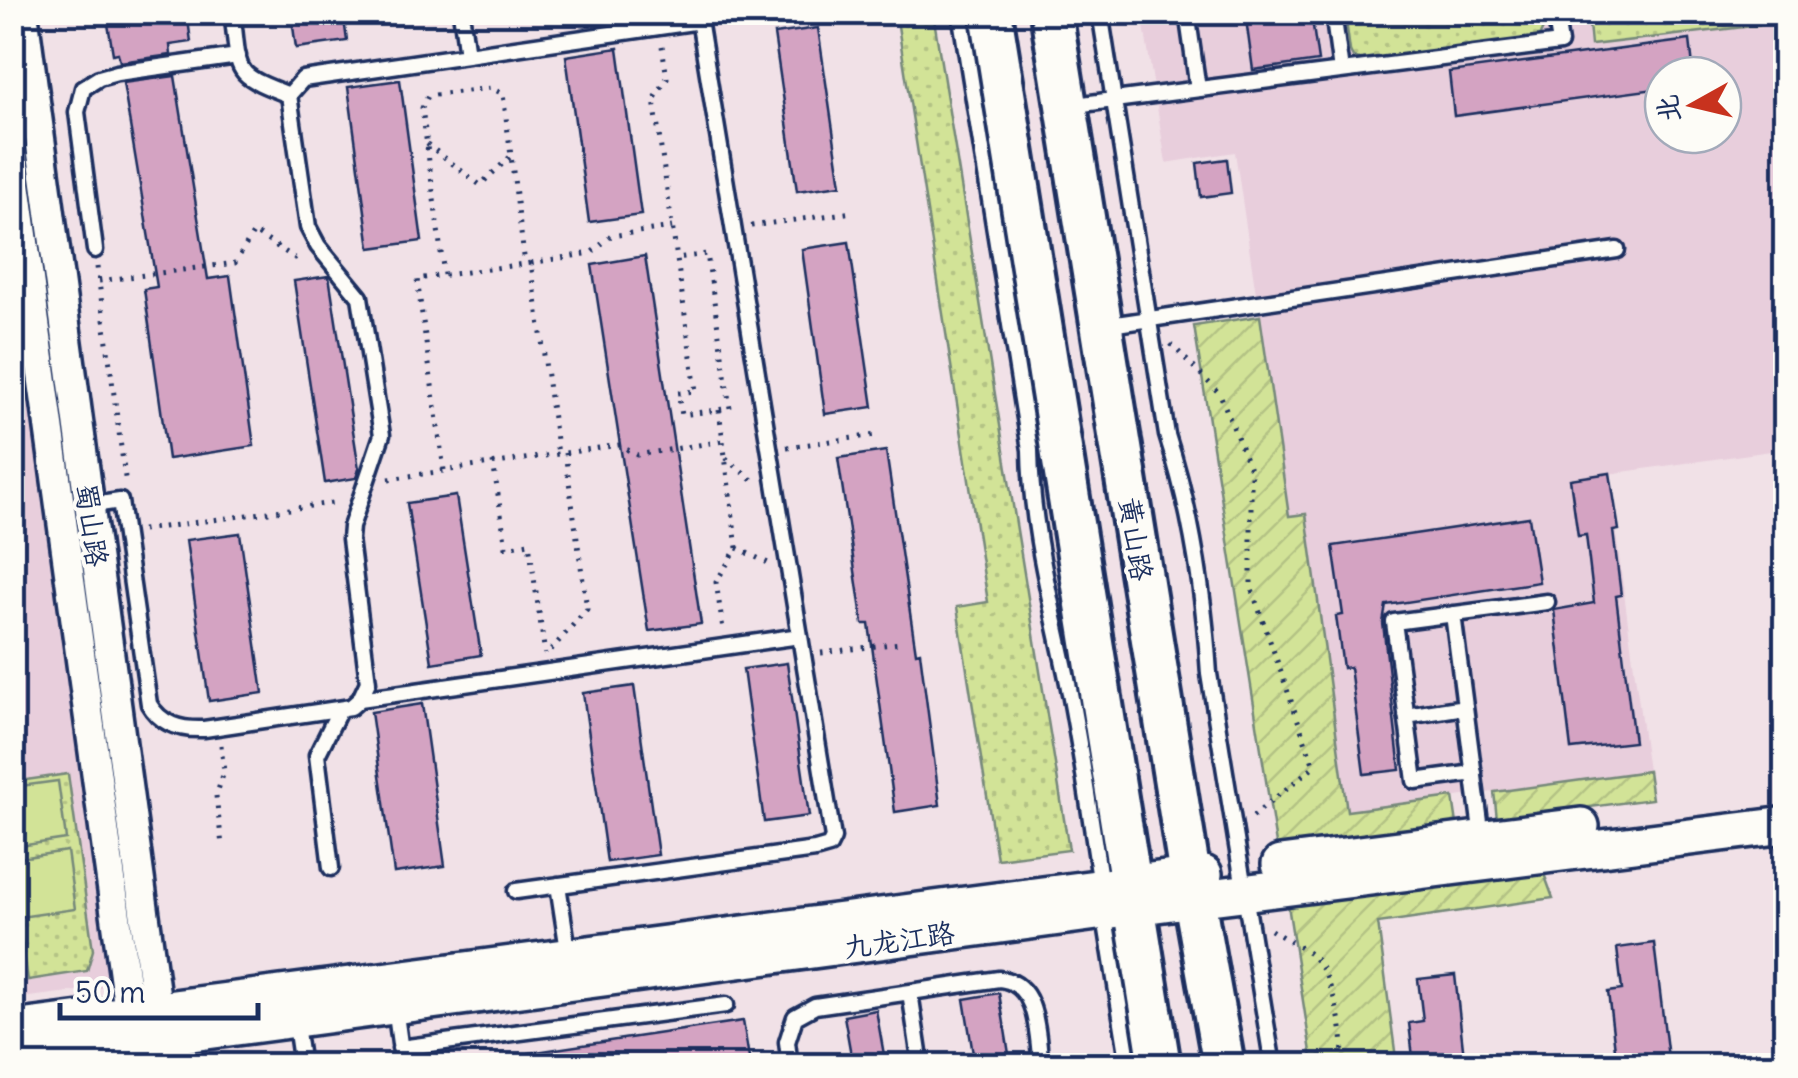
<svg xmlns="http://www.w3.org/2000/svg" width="1798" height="1078" viewBox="0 0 1798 1078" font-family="Delius,'LXGW WenKai TC',sans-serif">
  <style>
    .built { fill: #e8cedc; fill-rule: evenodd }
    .grass { fill: url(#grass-dots); stroke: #76897a; stroke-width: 2.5 }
    .garden { fill: url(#garden-furrows); stroke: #76897a; stroke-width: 2.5 }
    .pitch { fill: #d2e397; stroke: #76897a; stroke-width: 2.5 }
    .building { fill: #d4a3c2; stroke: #1b2f5e; stroke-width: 2.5 }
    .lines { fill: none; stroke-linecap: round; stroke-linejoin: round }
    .service-casing { stroke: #1b2f5e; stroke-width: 21 }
    .minor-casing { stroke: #1b2f5e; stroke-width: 35 }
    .tertiary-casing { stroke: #1b2f5e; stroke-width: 42 }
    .secondary-casing { stroke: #1b2f5e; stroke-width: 48 }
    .path { stroke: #1b2f5e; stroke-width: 5; stroke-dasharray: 2.5 8; stroke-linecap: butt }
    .service { stroke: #fdfcf7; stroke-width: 14 }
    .minor { stroke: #fdfcf7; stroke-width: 28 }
    .tertiary { stroke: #fdfcf7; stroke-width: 35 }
    .secondary { stroke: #fdfcf7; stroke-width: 40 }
    .labels { text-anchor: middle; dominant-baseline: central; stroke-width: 8; stroke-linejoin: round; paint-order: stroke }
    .street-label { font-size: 28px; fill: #1b2f5e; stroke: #fdfcf7 }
  </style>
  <defs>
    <pattern id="grass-dots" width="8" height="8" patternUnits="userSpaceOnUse" patternTransform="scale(2.5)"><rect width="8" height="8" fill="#d2e397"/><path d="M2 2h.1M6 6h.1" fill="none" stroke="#b4c385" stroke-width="1.8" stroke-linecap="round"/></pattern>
    <pattern id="garden-furrows" width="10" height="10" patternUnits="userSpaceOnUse" patternTransform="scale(2.5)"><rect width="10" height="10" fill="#d2e397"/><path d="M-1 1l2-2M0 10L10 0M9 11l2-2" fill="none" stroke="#b4c385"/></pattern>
  </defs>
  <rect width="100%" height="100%" fill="#f1e1e7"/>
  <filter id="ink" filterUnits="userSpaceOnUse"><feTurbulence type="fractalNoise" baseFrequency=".01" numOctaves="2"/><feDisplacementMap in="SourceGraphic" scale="20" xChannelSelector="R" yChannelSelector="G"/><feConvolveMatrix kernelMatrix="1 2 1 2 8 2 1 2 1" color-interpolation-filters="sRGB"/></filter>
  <g filter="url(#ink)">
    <path class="built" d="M1142,13H1785V449L1608,474L1648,771L1347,812L1306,515L1289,517L1235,152L1166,163ZM1663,75H1723V135H1663Z
      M12,262L109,969L101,988L13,999Z"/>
    <path class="grass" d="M1785,12V17L1769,24L1591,45L1588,13Z
      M896,13H933L1069,850L997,859L957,607L988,602Z
      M1345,13H1542L1544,26L1539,37L1530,40L1365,61L1353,57L1350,51Z
      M68,774L93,950L87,971L28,980L20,927H13L12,782Z"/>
    <path class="garden" d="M1260,316L1289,516L1306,514L1347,811L1453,797L1457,824L1277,850L1194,326Z
      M1648,771L1652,799L1497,819L1494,792Z
      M1543,871L1553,898L1378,923L1397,1066L1313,1065L1288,905Z"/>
    <path class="pitch" d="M58,781L66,839L13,847V787Z
      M67,851L75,909L13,918V859Z"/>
    <path class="building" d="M106,12H187L191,42L170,45L171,55L120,62L118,53L113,54Z
      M291,12H343L347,41L296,48Z
      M1245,12H1311L1318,61L1253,70Z
      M818,28L841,185L797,191L774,34Z
      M1690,40L1694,75H1663V88L1454,116L1449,72Z
      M618,48L641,215L589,222L566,56Z
      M175,76L208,279L230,276L254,446L168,459L144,289L157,287L123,83Z
      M400,80L422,241L370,248L348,87Z
      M1227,159L1231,193L1201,197L1197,163Z
      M849,242L873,407L825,414L802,249Z
      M645,256L701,624L649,631L592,265Z
      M329,276L359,469L356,478L325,483L294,281Z
      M886,451L916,653L920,652L940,805L895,812L869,624H863L838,458Z
      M1610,473L1619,530L1613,531L1621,595L1616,596L1634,742L1571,749L1554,610L1594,603L1586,535L1578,536L1570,479Z
      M456,496L481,655L432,663L407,503Z
      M1529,517L1539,582L1386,605L1383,623L1400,770L1364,774L1350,667L1343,668L1336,616L1343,615L1333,546Z
      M240,533L263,693L209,701L186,540Z
      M787,663L809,816L764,822L743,669Z
      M634,686L658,855L607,862L583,693Z
      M422,704L445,866L394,873L371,712Z
      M1654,943L1669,1066H1617L1608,992L1622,990L1617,948Z
      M1455,975L1465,1066H1414L1409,1023L1423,1021L1418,979Z
      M999,993L1011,1066H975L964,999Z
      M876,1010L886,1066H853L844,1016Z
      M743,1021L750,1064L530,1066L529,1053Z"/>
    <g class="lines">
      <defs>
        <path id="service" d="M232,12C241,74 229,72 289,95
          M461,12L467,55
          M960,12L1030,450C1031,523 1049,593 1064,664C1080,736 1089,811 1101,885
          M1100,12L1167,435C1192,513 1204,592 1209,674L1273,1066
          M1187,12L1198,89
          M1333,12L1341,71
          M1067,106L1560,43L1555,12
          M95,250L77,112L83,88L99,78L117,73L238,56
          M1103,326L1617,250
          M87,506L120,501L149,704C161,725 181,730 204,729L351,707L360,699L368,682L350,539L351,527L382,435L360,297L318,246L308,227L289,95L303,79L700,21
          M1453,614L1482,838
          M360,699L800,636
          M1406,716L1465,707
          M1474,773L1415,781L1394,622L1547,602
          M331,868L317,755L339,711
          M558,885L569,957
          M516,891L815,850L829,846L833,838L698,13
          M1104,911L1129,1066
          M910,992L921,1066
          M395,1007L403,1066
          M295,1018L302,1066
          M400,1048L726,1005
          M790,1066L787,1042L795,1017L815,1006L999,979C1039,982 1037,1035 1041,1066"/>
        <path id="minor" d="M23,12L160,1030
          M12,154L132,1034"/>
        <path id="tertiary" d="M1280,864L1581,826
          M12,1029L1204,874
          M12,1057L1194,899L1786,825"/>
        <path id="secondary" d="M991,12L1160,1066
          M1051,12L1190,876L1224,1066"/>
      </defs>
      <use href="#service" class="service-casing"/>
      <use href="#minor" class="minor-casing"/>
      <use href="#tertiary" class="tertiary-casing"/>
      <use href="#secondary" class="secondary-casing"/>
      <path class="path" d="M1473,12L1535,17
        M1576,20L1637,12
        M662,46L667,78L654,100L696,391L678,393L682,415L730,408L707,254L677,258
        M427,144L480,185L511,156
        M751,226L853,212
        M531,263L591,253L611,236L672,227
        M97,267L126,485
        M444,275L422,108L428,96L491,88L503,94L525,264
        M99,281L235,263L254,232L295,258L300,255
        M1171,344L1220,394L1251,472V587L1314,766L1252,817
        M719,410L737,548L716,582L723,629
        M787,447L876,435
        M726,458L756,483
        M493,462L506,547L529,543L545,654
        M444,470L417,279L531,263L558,454
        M389,479L619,445L637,455L723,441
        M142,530L339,502
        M737,548L768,563
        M551,650L587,609L565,453
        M821,653L900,643
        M221,745L224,772L216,796L222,845
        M1271,930C1285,939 1306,949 1317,961C1331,977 1351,1046 1339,1066"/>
      <use href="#service" class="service"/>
      <use href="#minor" class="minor"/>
      <use href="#tertiary" class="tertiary"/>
      <use href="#secondary" class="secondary"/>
    </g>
  </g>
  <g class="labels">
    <g class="street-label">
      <text transform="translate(92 525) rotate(82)">蜀山路</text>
      <text transform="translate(1136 539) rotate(81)">黄山路</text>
      <text transform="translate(899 940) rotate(-8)">九龙江路</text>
    </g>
  </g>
  <rect width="1798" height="1078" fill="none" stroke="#fdfcf7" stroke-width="50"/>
  <rect x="25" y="25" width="1748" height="1028" fill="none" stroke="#1b2f5e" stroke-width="4" filter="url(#ink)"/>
  <g transform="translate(1693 105) rotate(262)"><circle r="48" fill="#fdfcf7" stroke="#a3aaba" stroke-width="2.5"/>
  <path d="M0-8L18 38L0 25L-18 38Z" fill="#c8321e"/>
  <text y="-15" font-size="28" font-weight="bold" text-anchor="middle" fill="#1b2f5e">北</text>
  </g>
  <path d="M60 1003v15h198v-15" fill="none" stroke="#1b2f5e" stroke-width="5"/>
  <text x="75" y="1003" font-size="30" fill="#1b2f5e" stroke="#fdfcf7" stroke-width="8" paint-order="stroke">50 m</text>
</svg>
